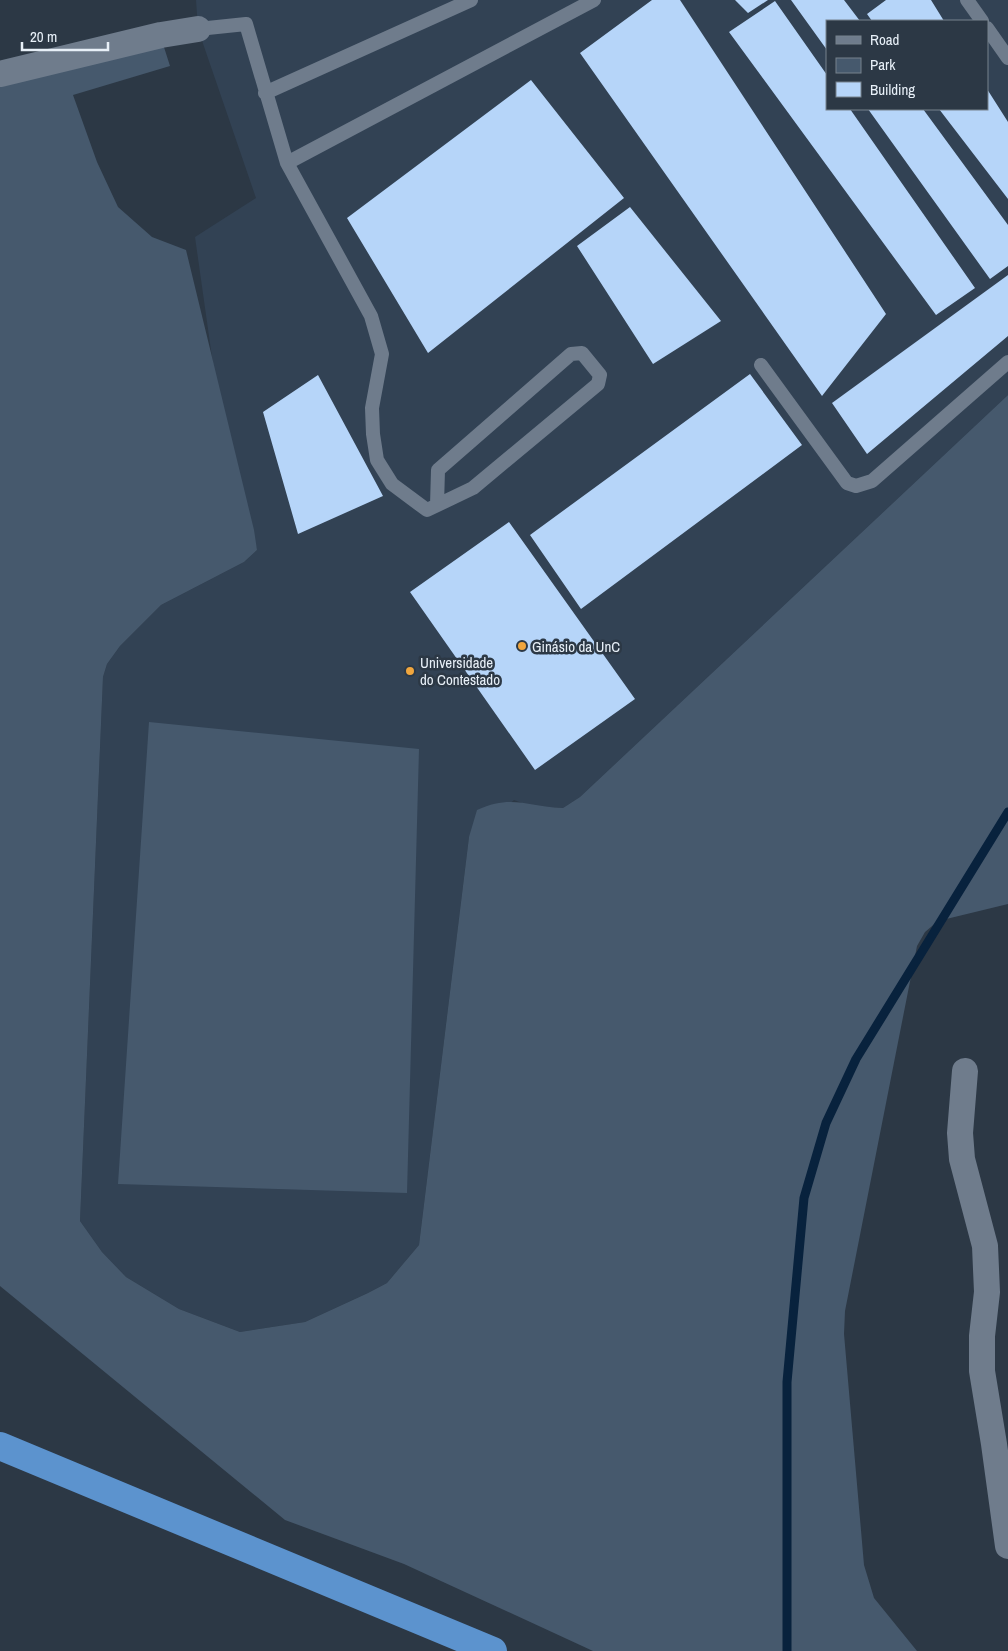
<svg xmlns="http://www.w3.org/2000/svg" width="1008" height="1651" viewBox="0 0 1008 1651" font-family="'Archivo Narrow',sans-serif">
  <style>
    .built { fill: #324254; fill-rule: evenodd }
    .green { fill: #46596d }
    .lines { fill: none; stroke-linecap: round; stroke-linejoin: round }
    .stream { stroke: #08223d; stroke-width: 9 }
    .building { fill: #b6d5f9 }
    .service { stroke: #6f7c8c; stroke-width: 14 }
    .minor { stroke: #6f7c8c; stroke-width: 26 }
    .trunk { stroke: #5c93ce; stroke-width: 28 }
    .poi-dot { fill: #f0a63e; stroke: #2c3845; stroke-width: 2 }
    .labels { text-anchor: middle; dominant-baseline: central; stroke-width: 5; stroke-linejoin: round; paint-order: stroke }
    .poi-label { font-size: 15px; fill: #e8f0f8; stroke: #2c3845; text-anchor: start }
  </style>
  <rect width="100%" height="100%" fill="#2c3845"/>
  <path class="built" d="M196,0H1008V395L580,797L563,808L530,806L514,800L469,837L419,1245L387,1283L368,1293L305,1322L240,1332L179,1309L126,1277L102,1252L80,1221L103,677L107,664L120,646L161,605L244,562L257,550L222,428L195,237L256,198L198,29ZM827,21H987V109H827Z"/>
  <path class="green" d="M163,44L170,66L73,95L97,162L118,207L152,237L186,250L254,530L257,550L244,562L161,605L120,646L107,664L103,677L80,1221L102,1252L126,1277L179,1309L240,1332L305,1322L368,1293L387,1283L419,1245L469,837L477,810C513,794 527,807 563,808L580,797L1008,395V904L938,921L925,932L917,946L845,1311L844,1334L864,1565L874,1598L917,1651H593L404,1564L285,1520L0,1286V85Z
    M149,722L419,749L407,1193L118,1184Z"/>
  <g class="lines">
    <path class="stream" d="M787,1651V1382L804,1198L826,1123L856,1059L1008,812"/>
  </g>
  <path class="building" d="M652,0H680L886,314L822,396L580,53Z
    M735,0H768L748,13Z
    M791,0H844L860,21H827V50Z
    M886,0H931L944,21H872L867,14Z
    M775,1L827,75V109H850L975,288L936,315L729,32Z
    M531,80L624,198L428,353L347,218Z
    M987,89L1008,122V199L939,109H987Z
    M868,109H923L1008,225V266L990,279Z
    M630,207L721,321L653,364L577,246Z
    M1008,275V336L867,454L832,403Z
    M750,374L802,445L581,609L530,535Z
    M318,375L383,496L298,534L263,412Z
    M509,522L635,699L535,770L410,592Z"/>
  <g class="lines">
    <path class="service" d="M967,0L982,21
      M987,28L1008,58
      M198,29L246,24L287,163L371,316L382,354L372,408L373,434L377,460L392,484L427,510L473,488L598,384L600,375L582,353L571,354L438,470L437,505
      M265,93L471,0
      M287,163L594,0
      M761,365L847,483L856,486L872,481L1008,362"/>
    <path class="minor" d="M0,74L161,35L198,29
      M965,1071L960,1133L962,1159L985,1246L987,1292L982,1336V1371L994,1444L1008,1546"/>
    <path class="trunk" d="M0,1446L493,1651"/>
  </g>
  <g class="poi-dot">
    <circle cx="522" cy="646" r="5"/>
    <circle cx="410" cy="671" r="5"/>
  </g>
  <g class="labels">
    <g class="poi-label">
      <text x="532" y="646">Ginásio da UnC</text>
      <text x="420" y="662">Universidade<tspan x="420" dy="17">do Contestado</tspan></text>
    </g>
  </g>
  <rect x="826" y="20" width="162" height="90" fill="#2c3845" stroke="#77828d"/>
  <rect x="836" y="36" width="25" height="8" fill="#6f7c8c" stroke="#77828d"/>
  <text x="870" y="45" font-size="15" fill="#e8f0f8">Road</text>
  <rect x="836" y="58" width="25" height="15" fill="#46596d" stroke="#77828d"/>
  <text x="870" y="70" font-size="15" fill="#e8f0f8">Park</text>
  <rect x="836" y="82" width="25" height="15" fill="#b6d5f9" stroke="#77828d"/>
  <text x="870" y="95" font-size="15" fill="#e8f0f8">Building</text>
  <path d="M22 42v8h86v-8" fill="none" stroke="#e8f0f8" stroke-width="2.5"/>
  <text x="30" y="42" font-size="15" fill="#e8f0f8" stroke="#2c3845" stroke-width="4" paint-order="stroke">20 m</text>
</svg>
